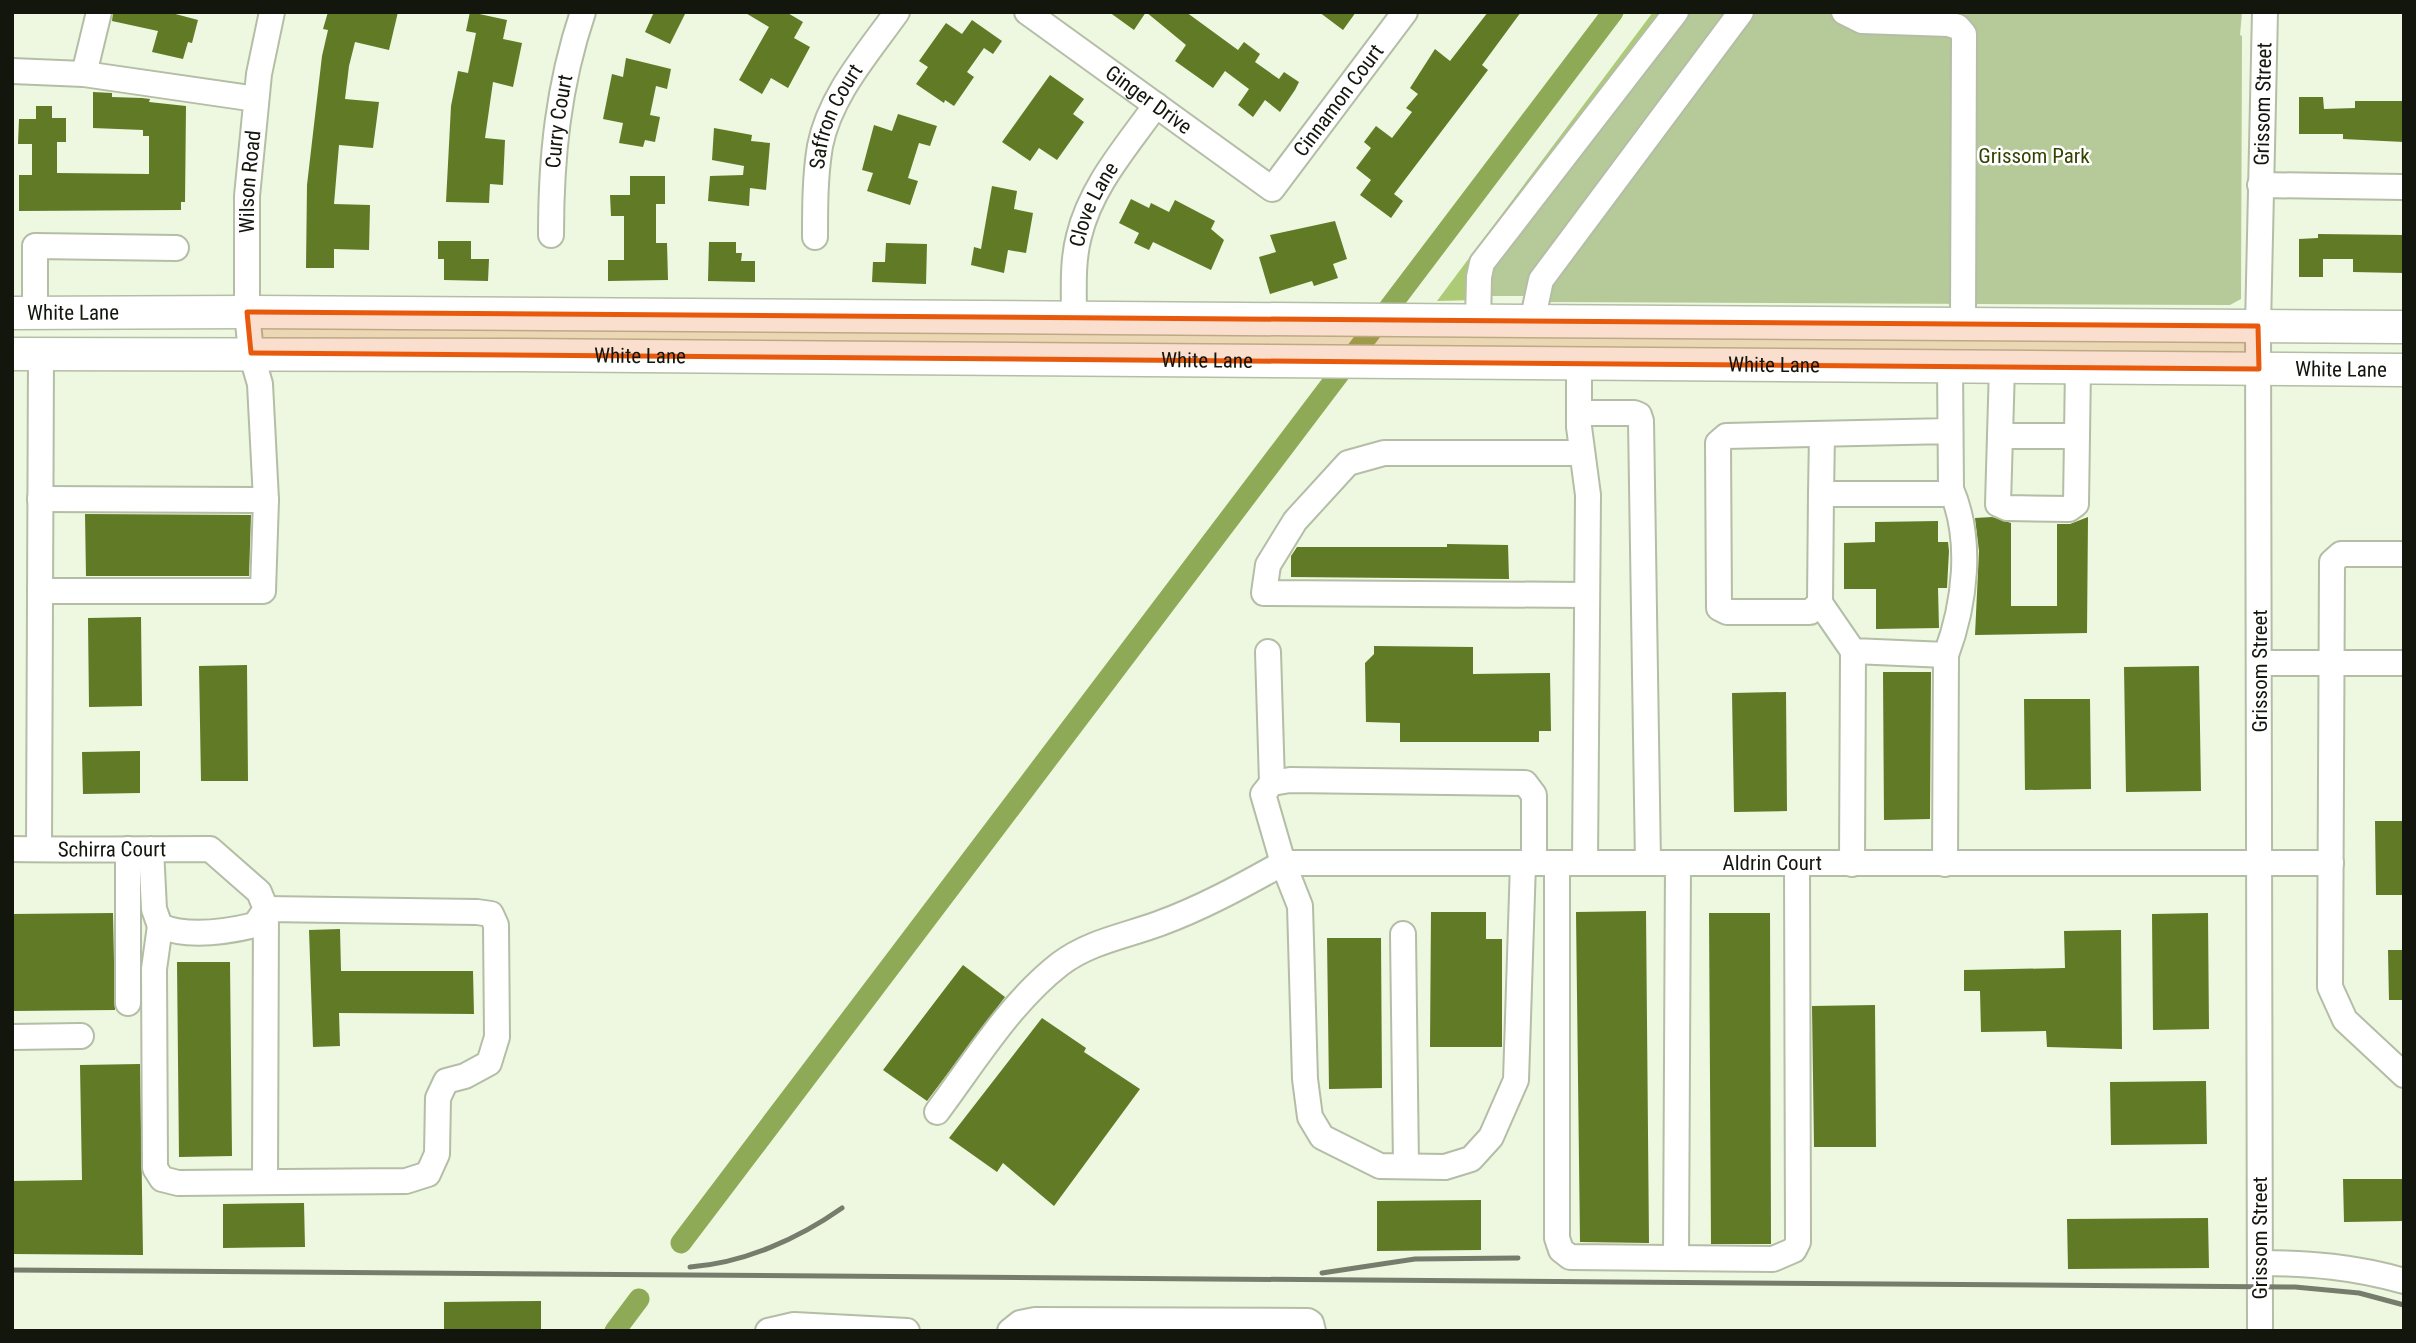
<svg xmlns="http://www.w3.org/2000/svg" width="2416" height="1343" viewBox="0 0 2416 1343" font-family="'Roboto Condensed',sans-serif">
  <style>
    .green { fill: #b6c998 }
    .forest { fill: #adcb77 }
    .lines { fill: none; stroke-linecap: round; stroke-linejoin: round }
    .canal { stroke: #8eaa57; stroke-width: 21 }
    .building { fill: #607a26 }
    .minor-casing { stroke: #b4bda6; stroke-width: 28 }
    .major-casing { stroke: #b4bda6; stroke-width: 35 }
    .minor { stroke: #fff; stroke-width: 24 }
    .major { stroke: #fff; stroke-width: 32 }
    .rail { stroke: #777d6d; stroke-width: 5 }
    .marked { fill: #e8590c; fill-opacity: 0.2; stroke: #e8590c; stroke-width: 5; stroke-linejoin: round }
    .labels { text-anchor: middle; dominant-baseline: central; stroke-width: 5; stroke-linejoin: round; paint-order: stroke }
    .street-label { font-size: 21px; fill: #13160d; stroke: #fff }
    .park-label { font-size: 21px; fill: #314201; stroke: #fff }
  </style>
  <rect width="100%" height="100%" fill="#eef7df"/>
  <path class="green" d="M1658,12H2242L2240,35L2242,36L2241,299L2230,305L1548,302V296H1444Z"/>
  <path class="forest" d="M1653,12H1665L1513,215L1474,300L1437,301Z"/>
  <g class="lines">
    <path class="canal" d="M681,1243L1613,12
      M615,1331L639,1299"/>
  </g>
  <path class="building" d="M113,12H168L198,20L192,43L188,42L183,59L152,52L158,31L112,21Z
    M328,12H398L389,50L355,42L349,66L345,99L379,102L373,148L339,145L334,204L370,205L369,250L334,249V268H306L307,185L322,56L328,30L323,29Z
    M470,12L507,20L503,39L522,43L513,87L493,82L485,138L505,140L503,185L490,184L489,203L446,202L451,106L458,71L468,73L476,33L466,31Z
    M654,12H686L670,44L645,32Z
    M744,12H786L803,22L794,38L810,47L788,88L771,78L762,94L739,80L769,27Z
    M1109,12H1146L1134,30Z
    M1146,12H1186L1238,50L1244,42L1260,54L1255,62L1279,79L1284,72L1299,82L1295,90L1280,112L1265,100L1253,117L1238,105L1249,89L1225,71L1213,88L1175,61L1186,45Z
    M1319,12H1356L1343,30Z
    M1488,12H1521L1482,65L1488,70L1394,194L1403,201L1391,218L1360,195L1371,180L1356,168L1371,148L1364,142L1376,126L1392,138L1412,112L1406,108L1418,94L1410,88L1435,49L1450,61Z
    M972,20L1002,41L993,54L984,48L967,72L974,77L954,106L945,100L944,103L916,84L928,67L919,61L946,23L962,34Z
    M626,58L671,69L667,89L656,86L650,115L660,117L655,142L645,140L643,147L619,143L623,123L603,119L612,74L623,77Z
    M1050,75L1084,99L1073,114L1084,122L1057,160L1039,148L1030,161L1002,142Z
    M93,92L112,93V97L142,98L150,99L149,102L186,106L185,202H181V210L19,211V175H32V144H18L19,119H36V106H52V118H66V142H57V173L149,174V136H143V130L93,128Z
    M2299,97H2323L2324,109L2355,108V101H2404V142L2343,139V134H2299Z
    M898,114L937,126L930,146L919,143L908,178L918,181L910,205L867,191L873,173L862,170L874,125L892,131Z
    M714,128L752,135L751,141L770,143L766,190L750,188L749,206L708,201L710,176L743,175L744,166L712,160Z
    M630,176H665V204H656V243H667L668,280L608,281V260H624V216H611L610,195H630Z
    M992,186L1017,191L1014,209L1033,213L1026,253L1008,250L1004,273L971,265L974,247L981,249Z
    M1131,199L1149,208L1151,203L1169,212L1175,200L1215,221L1211,229L1224,240L1211,270L1153,242L1149,250L1134,243L1139,233L1119,223Z
    M1335,221L1347,259L1333,264L1338,278L1314,286L1312,281L1270,294L1259,257L1276,252L1270,235Z
    M2318,234L2404,235V273L2353,272V259H2323V277H2299V239L2318,238Z
    M438,241H471V259H489L488,281L444,280V259H438Z
    M709,242H736V253H742L741,261H755V282L708,281Z
    M886,243L927,244L926,284L872,282L873,262H885Z
    M85,514L251,515L249,576H86Z
    M1992,517L2011,523V606H2057V524H2070L2088,517L2087,633L1975,635L1979,551L1975,518Z
    M1938,521V542H1948L1949,551L1947,588H1938L1939,628L1876,629V589H1844V543L1875,542V522Z
    M1447,544L1508,545L1509,579L1291,577V556L1297,547H1447Z
    M141,617L142,706L89,707L88,618Z
    M1374,646L1473,647V674L1550,673L1551,731H1539V742H1400V723L1366,722L1365,663L1374,654Z
    M247,665L248,781H201L199,666Z
    M2199,666L2201,791L2126,792L2124,667Z
    M1883,672H1931L1930,819L1884,820Z
    M1786,692L1787,811L1734,812L1732,693Z
    M2024,699H2090L2091,789L2025,790Z
    M140,751V793L83,794L82,752Z
    M2375,821H2404V895H2376Z
    M1646,911L1649,1243L1580,1242L1576,912Z
    M1431,912H1486V939H1502V1047H1430Z
    M113,913L115,1010L12,1011V914Z
    M1709,913H1770L1771,1244H1711Z
    M2208,913L2209,1029L2153,1030L2152,914Z
    M340,929L341,971H473L474,1014L339,1013L340,1046L313,1047L309,930Z
    M2121,930L2122,1049L2047,1047L2046,1031L1981,1032L1980,991H1964V970L2065,968L2064,931Z
    M1327,938H1381L1382,1088L1329,1089Z
    M2388,950H2404V1000H2389Z
    M177,962H230L232,1156L179,1157Z
    M963,965L1005,997L927,1101L883,1070Z
    M1875,1005L1876,1147H1814L1812,1006Z
    M1042,1018L1086,1048L1084,1052L1140,1089L1054,1206L1003,1163L997,1172L949,1138Z
    M140,1064L143,1255L12,1254V1181L82,1180L80,1065Z
    M2206,1081L2207,1144L2111,1145L2110,1082Z
    M2343,1179H2404V1221L2344,1222Z
    M1481,1200V1250L1377,1251V1201Z
    M304,1203L305,1247L223,1248V1204Z
    M2208,1218L2209,1268L2068,1269L2067,1219Z
    M541,1301V1331H444V1302Z"/>
  <g class="lines">
    <defs>
      <g id="minor">
        <path id="s1" d="M1027,12L1272,189L1405,12"/>
        <path d="M1844,12L1862,21L1949,24L1958,27L1964,34L1963,324"/>
        <path d="M12,71L84,74L256,99"/>
        <path d="M84,74L99,12"/>
        <path d="M2260,185L2404,187"/>
        <path id="s2" d="M551,235C551,158 558,86 583,12"/>
        <path id="s3" d="M815,237C815,207 815,176 820,146C830,95 868,53 897,12"/>
        <path d="M35,313V246L176,248"/>
        <path id="s4" d="M1074,318C1074,291 1072,262 1079,236C1091,186 1127,146 1156,105"/>
        <path d="M1478,322L1479,277L1482,263L1676,12"/>
        <path d="M1532,322L1541,280L1741,12"/>
        <path d="M1579,364V427L1588,495L1585,863"/>
        <path d="M1950,366L1951,489L1942,494H1821L1820,603L1810,612H1727L1719,608L1718,443L1726,436L1950,431"/>
        <path d="M2002,367L1998,504L2007,508L2069,509L2076,504L2078,367"/>
        <path d="M1579,413H1634L1639,415L1641,421L1648,863"/>
        <path d="M2000,436H2077"/>
        <path d="M1582,453H1384L1348,463L1295,521L1268,565L1264,593L1586,595"/>
        <path d="M1821,494L1822,434"/>
        <path d="M40,499L266,500"/>
        <path d="M2404,554H2341L2332,562L2330,987L2345,1020L2404,1075"/>
        <path id="s5" d="M40,591H263L266,500L260,384L251,353L247,312V196L259,74L272,12"/>
        <path d="M1820,603L1853,651L1946,655C1965,604 1973,540 1951,489"/>
        <path d="M1268,652L1272,783"/>
        <path d="M2260,663H2404"/>
        <path id="s6" d="M12,849C78,850 144,849 210,849L259,892L266,909L255,925C226,932 188,938 160,926L154,909L151,849"/>
        <path d="M39,849L41,355"/>
        <path d="M128,849V1003"/>
        <path d="M1523,863L1516,1080L1491,1137L1471,1159L1445,1167L1380,1166L1322,1137L1310,1117L1305,1079L1300,906L1283,863L1263,794L1272,783L1290,780L1525,783L1534,795V863"/>
        <path d="M1557,863V1238L1561,1250L1570,1257L1773,1259L1794,1250L1798,1242L1797,863"/>
        <path d="M1852,864L1853,651"/>
        <path d="M1945,864L1946,655"/>
        <path d="M160,926L154,969L155,1168L162,1179L178,1183L406,1181L428,1174L437,1154L438,1098L446,1081L465,1076L489,1063L497,1037L496,925L491,914L477,912L266,909L265,1182"/>
        <path d="M1403,934L1406,1166"/>
        <path d="M12,1037L81,1036"/>
        <path id="s7" d="M937,1112C975,1061 1010,1003 1060,964C1089,942 1125,936 1158,924C1202,908 1242,886 1283,863H2331"/>
        <path d="M1676,1258L1678,863"/>
        <path d="M2260,1263C2310,1263 2355,1267 2404,1281"/>
        <path d="M768,1331L794,1325L907,1331"/>
        <path d="M1010,1331L1020,1323L1035,1320L1308,1321L1311,1323L1313,1331"/>
        <path id="s8" d="M2260,1331L2258,326L2265,12"/>
      </g>
      <g id="major">
        <path id="s9" d="M12,313L247,312L2404,327"/>
        <path id="s10" d="M12,354L516,355L2404,370"/>
      </g>
    </defs>
    <use href="#minor" class="minor-casing"/>
    <use href="#major" class="major-casing"/>
    <use href="#minor" class="minor"/>
    <use href="#major" class="major"/>
    <path class="rail" d="M690,1267C744,1263 798,1239 842,1208
      M12,1270L2295,1287L2359,1293L2404,1305
      M1322,1273L1415,1259L1518,1258"/>
  </g>
  <path class="marked" d="M247,312L2258,326L2259,369L251,353Z"/>
  <g class="labels">
    <g class="street-label">
      <text stroke="none"><textPath href="#s1" startOffset="150">Ginger Drive</textPath></text>
      <text stroke="none"><textPath href="#s1" startOffset="413">Cinnamon Court</textPath></text>
      <text stroke="none"><textPath href="#s8" startOffset="1227">Grissom Street</textPath></text>
      <text stroke="none"><textPath href="#s3" startOffset="124">Saffron Court</textPath></text>
      <text stroke="none"><textPath href="#s2" startOffset="114">Curry Court</textPath></text>
      <text stroke="none"><textPath href="#s5" startOffset="634">Wilson Road</textPath></text>
      <text stroke="none"><textPath href="#s4" startOffset="117">Clove Lane</textPath></text>
      <text stroke="none"><textPath href="#s9" startOffset="61">White Lane</textPath></text>
      <text stroke="none"><textPath href="#s10" startOffset="628">White Lane</textPath></text>
      <text stroke="none"><textPath href="#s10" startOffset="1195">White Lane</textPath></text>
      <text stroke="none"><textPath href="#s10" startOffset="1762">White Lane</textPath></text>
      <text stroke="none"><textPath href="#s10" startOffset="2329">White Lane</textPath></text>
      <text transform="translate(2260 671) rotate(-90)">Grissom Street</text>
      <text stroke="none"><textPath href="#s6" startOffset="100">Schirra Court</textPath></text>
      <text stroke="none"><textPath href="#s7" startOffset="928">Aldrin Court</textPath></text>
      <text transform="translate(2260 1238) rotate(-90)">Grissom Street</text>
    </g>
    <g class="park-label">
      <text x="2034" y="156">Grissom Park</text>
    </g>
  </g>
  <rect width="2416" height="1343" fill="none" stroke="#13160d" stroke-width="28"/>
</svg>
